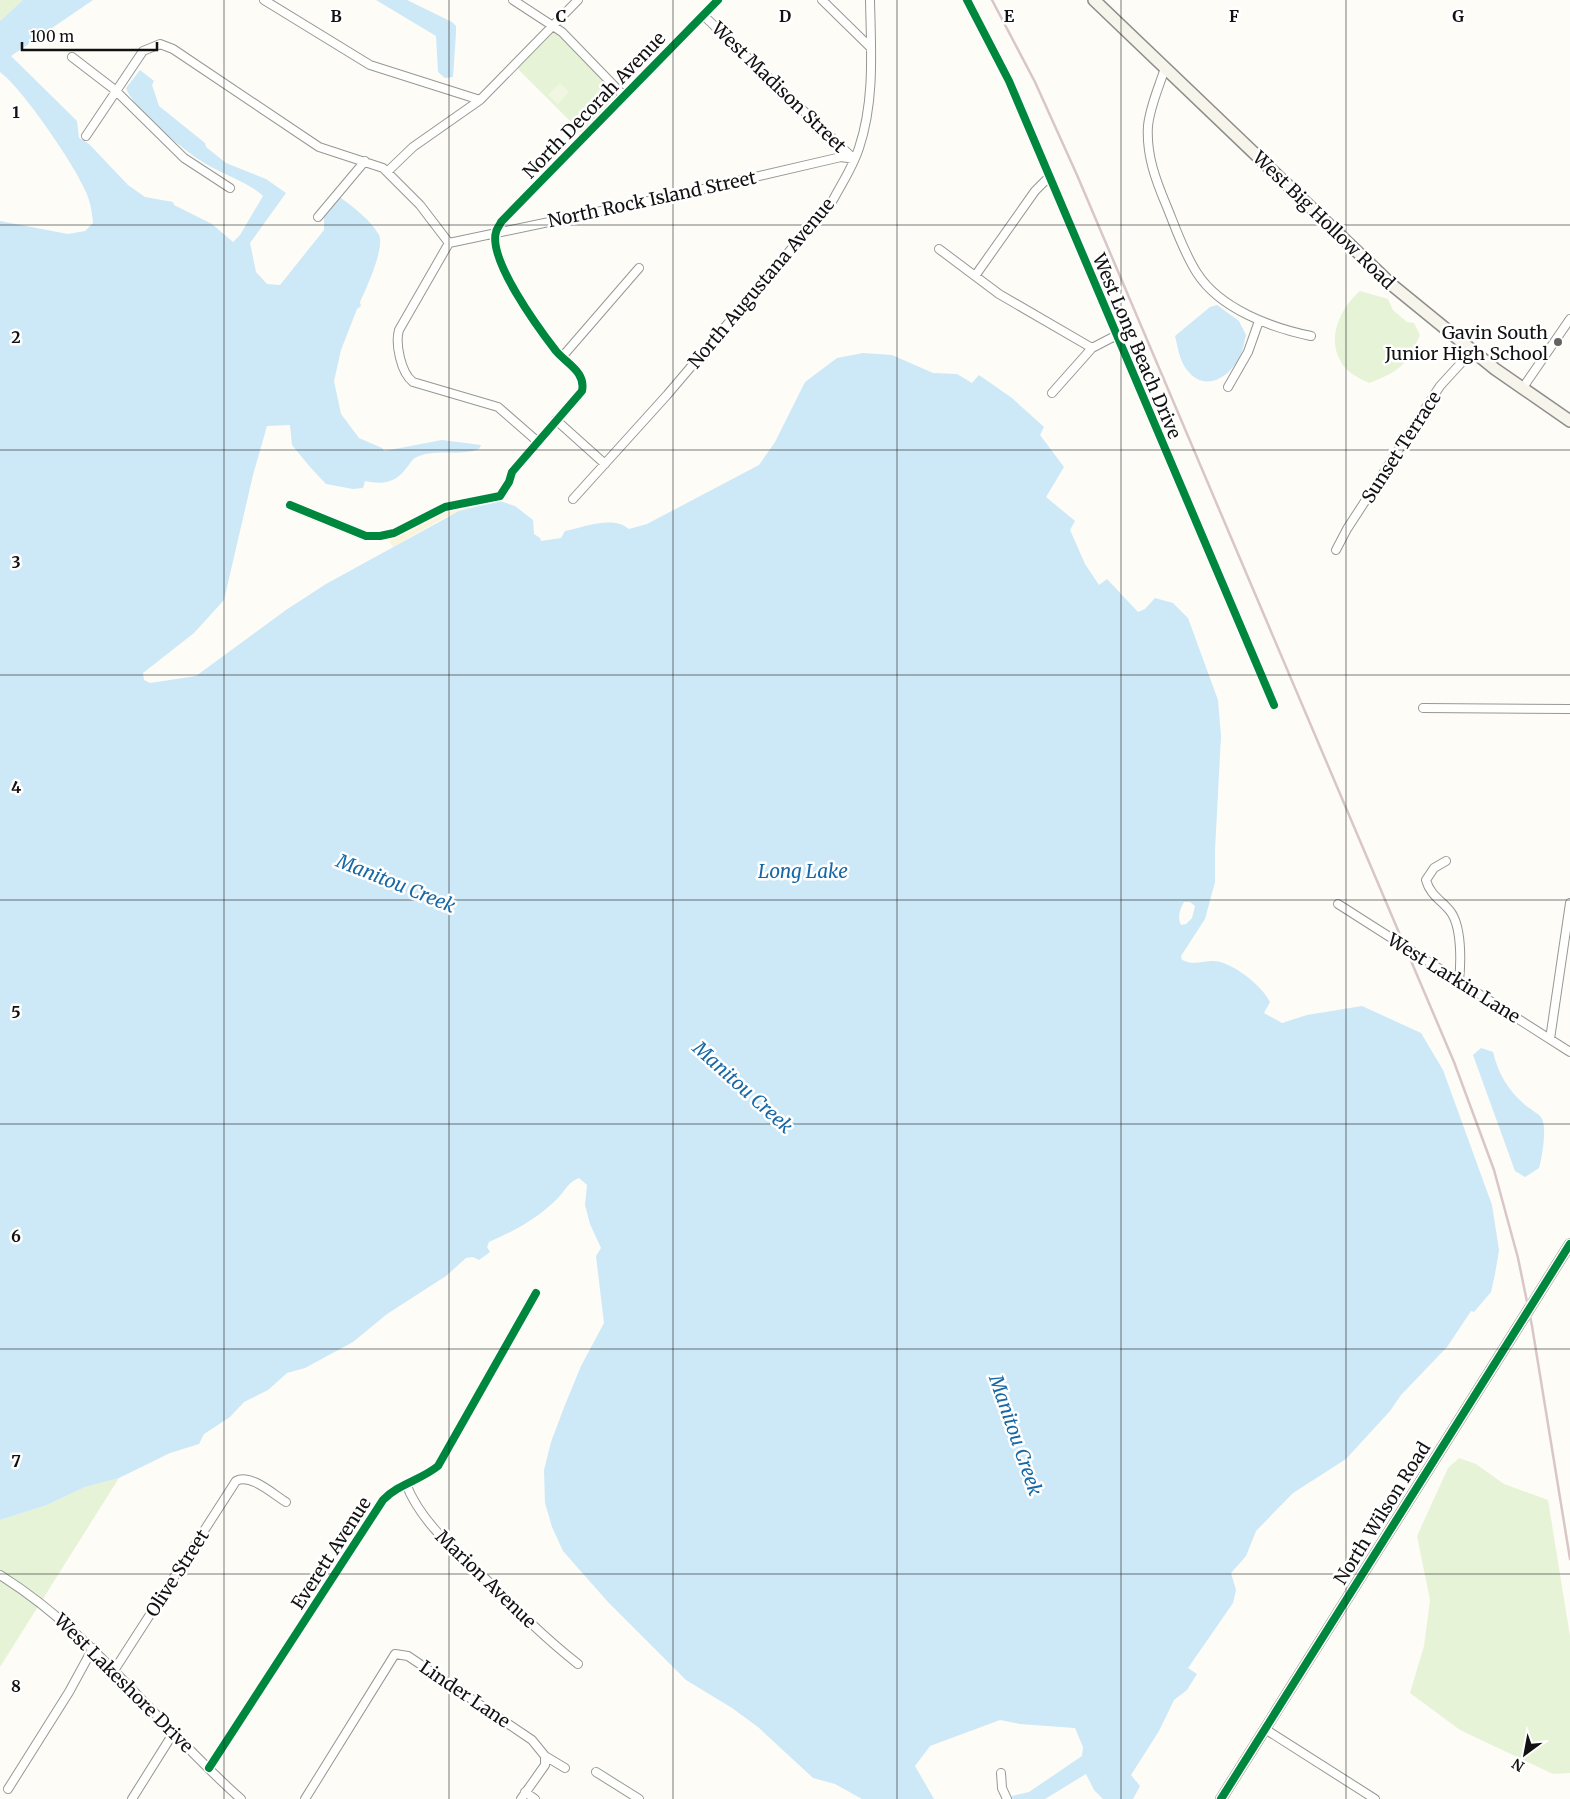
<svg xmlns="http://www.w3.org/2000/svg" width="1570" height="1799" viewBox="0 0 1570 1799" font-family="Merriweather,serif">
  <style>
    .green { fill: #e7f3d7 }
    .sand { fill: #fcf4d9 }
    .pitch { fill: #f0f6e1 }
    .water { fill: #cde8f7; fill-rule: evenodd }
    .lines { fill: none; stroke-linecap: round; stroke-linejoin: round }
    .minor-casing { stroke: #979795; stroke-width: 10 }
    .tertiary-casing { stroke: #979795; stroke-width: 12 }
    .secondary-casing { stroke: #8e8d8b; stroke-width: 14 }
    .minor { stroke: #fffffe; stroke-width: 8 }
    .tertiary { stroke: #fffffe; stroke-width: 10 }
    .secondary { stroke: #f6f4eb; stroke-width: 11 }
    .rail { stroke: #d9c6c7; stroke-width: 2.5 }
    .cycleway-casing { stroke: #fff; stroke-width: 11 }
    .cycleway { stroke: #00873e; stroke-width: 8 }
    .grid { fill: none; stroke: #111; stroke-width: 1; stroke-opacity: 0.55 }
    .poi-dot { fill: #646362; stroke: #fff; stroke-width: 2 }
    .labels { text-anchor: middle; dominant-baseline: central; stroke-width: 5; stroke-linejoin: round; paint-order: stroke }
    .street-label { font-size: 18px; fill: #111; stroke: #fff }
    .poi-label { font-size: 18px; fill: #111; stroke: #fff; text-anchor: end }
    .water-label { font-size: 19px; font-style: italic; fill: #1768a6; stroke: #fff }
    .grid-label { font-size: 16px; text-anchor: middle; font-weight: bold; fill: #111; stroke: #fff; stroke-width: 5; stroke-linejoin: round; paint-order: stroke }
  </style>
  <rect width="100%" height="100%" fill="#fdfcf7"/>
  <path class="green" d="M0,0H23L0,21Z
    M552,26L624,96L585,136L514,65Z
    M1360,291L1388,299L1393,310L1407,322L1414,323L1420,335C1407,365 1399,372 1369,383C1359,378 1347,373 1341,362C1326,338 1341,307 1360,291Z
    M1459,1458L1476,1464L1504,1484L1548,1500L1570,1636V1773L1553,1774L1460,1730L1410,1693L1424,1646L1430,1600L1417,1536L1448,1468Z
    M119,1478L0,1667V1520L47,1505L85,1487Z"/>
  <path class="sand" d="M483,501V504L445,517L393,547L386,536L445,507Z"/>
  <path class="pitch" d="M560,83L569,92L558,104L548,95Z"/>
  <path class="water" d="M23,0H93L11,56L77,121L79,138L89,144L128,185L145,197L173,202L174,205L212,224L233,242L240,235L263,196C251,184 223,174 206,164C187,153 133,109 126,88L140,70L154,81L152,85L159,106L205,143L206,147L226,163L266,179L286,193L250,243L256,272L267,284L280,285L324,230V214L340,197C353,207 371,220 379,235C385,248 366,289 360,302L361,306L357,309L341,350L334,381L341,414L359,438L382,448L384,451L442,440L481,445L479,449C459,457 438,448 417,457C411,459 409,466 404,471C393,484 381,484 365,481L363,488L353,489L326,484L310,467L292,445L290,425L267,426L253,475L224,600L194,633L143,673L144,680L150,683L196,676L286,610L326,584L459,511L500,501L515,506L533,520L534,534L540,538L541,541L561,538L565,531C584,527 613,515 629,529L647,524L759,465L775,442L805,382L837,358L863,353L892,355L933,373L957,374L972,383L979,375L1012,398L1044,427L1040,435L1064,467L1046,497L1075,521L1070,530L1085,564L1099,585L1107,579L1138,612L1145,609L1155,598L1173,603L1188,618L1218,700L1221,736L1215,850V882L1205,919L1181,956L1182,960C1197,967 1206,958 1220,962C1238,967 1262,986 1270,1002L1264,1013L1282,1023L1307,1015L1362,1006L1421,1033L1443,1070L1492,1205L1499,1250L1495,1274L1491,1292L1474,1312L1471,1311L1447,1347L1401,1395L1390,1411L1346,1459L1293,1493L1256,1531L1246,1556L1231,1573L1236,1590L1233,1603L1188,1668L1197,1674L1187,1690L1174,1700L1159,1731L1131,1775L1140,1786L1133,1799H1103L1094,1790L1086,1774L1045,1799H1012V1796L1029,1792L1082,1756L1083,1747L1075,1728L1020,1724L1000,1720L930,1746L915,1766L934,1799H862L835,1784L813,1778L758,1727L732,1708L686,1680L608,1602L563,1551L552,1527L545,1503L544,1470L551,1442L565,1405L581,1366L604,1323L596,1256L601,1248L590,1224L585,1205L587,1185L579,1178C568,1182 565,1191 557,1199C537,1219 514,1231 489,1242L487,1247L490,1252L479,1260L473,1257L466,1258L446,1276L387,1314L353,1342L305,1368L287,1373L268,1390L244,1402L230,1417L204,1434L199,1444L170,1453L119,1478L85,1487L47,1505L0,1520V221L68,234L85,231L93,223C92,211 90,200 85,190C74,164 22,88 0,72V21ZM1184,902H1190L1195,906L1192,918L1186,924L1181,925C1177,917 1180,909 1184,902Z
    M376,0H407L452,22L456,26V33L453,77L445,78L438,72L436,36Z
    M1217,305L1239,321L1246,335C1244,342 1243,352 1239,358C1228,379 1204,392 1187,370C1179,360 1178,347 1175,336L1210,307Z
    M1481,1048L1493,1052C1498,1073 1508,1090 1524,1104C1529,1109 1539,1113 1542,1119C1547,1128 1542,1158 1539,1168L1525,1177L1515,1171L1473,1055Z"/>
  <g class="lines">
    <defs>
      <path id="minor" d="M264,0L370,65L480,100
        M513,0L562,32L624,96
        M822,0L871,48
        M967,0L1009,81L1274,705
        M703,15L854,159
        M72,57L115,90L184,158L230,188
        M1165,68C1159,87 1150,106 1148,126C1146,155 1156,181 1167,207C1176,229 1184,253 1197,273C1220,309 1272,328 1311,336
        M86,136L143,51L160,44L173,49L319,147L383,168L420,205L449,243
        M387,172L413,147L480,100L578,0
        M318,217L365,161
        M449,243L682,194L841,157L854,159
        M449,243L399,330C395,344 401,373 413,382L498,407L537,441
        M939,249L999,294L1092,348
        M975,276L1035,191L1049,177
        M562,357L639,268
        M1228,387L1248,352L1259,321
        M1522,389L1570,319
        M1052,393L1092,348L1117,335
        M556,420L605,464
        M573,499L667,395L833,200C842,183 853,167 859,148C875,100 871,50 870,0
        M290,505L366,536H380L394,533L445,507L500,496L509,482L512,472L582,391C586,372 567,364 556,351C539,329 488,260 496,232C497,228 500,225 501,222L718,0
        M1336,550L1347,529L1440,386L1472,351
        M1423,708L1570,709
        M1446,861L1434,868L1426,880C1430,895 1441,900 1450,911C1462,926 1461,962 1459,981
        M1338,904L1570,1052
        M1550,1039L1570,903
        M406,1484C422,1525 459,1553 490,1583C518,1611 546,1639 578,1664
        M0,1575C96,1635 157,1725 241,1799
        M115,1669L236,1481C251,1473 274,1495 286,1502
        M1265,1729L1375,1799
        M209,1768L383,1500C398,1484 421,1480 438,1466L536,1293
        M596,1772L639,1799
        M1001,1773L1002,1788L1007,1799
        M8,1789L69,1692L93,1648
        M525,1792L535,1799
        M132,1799L174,1732
        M305,1799L395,1654L408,1656L532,1740L545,1756L565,1768
        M521,1799L545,1765V1756"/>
      <path id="tertiary" d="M1221,1799L1570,1244"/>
      <path id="secondary" d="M1094,0L1392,285L1495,369L1570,421"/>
    </defs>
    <use href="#minor" class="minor-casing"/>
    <use href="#tertiary" class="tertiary-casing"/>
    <use href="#secondary" class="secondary-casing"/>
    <use href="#minor" class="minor"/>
    <use href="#tertiary" class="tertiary"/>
    <use href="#secondary" class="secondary"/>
    <path class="rail" d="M992,0L1035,82L1077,175L1454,1062L1494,1170L1518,1258L1532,1326L1570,1559"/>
    <defs>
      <path id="cycleway" d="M967,0L1009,81L1274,705
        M290,505L366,536H380L394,533L445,507L500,496L509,482L512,472L582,391C586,372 567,364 556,351C539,329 488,260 496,232C497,228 500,225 501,222L718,0
        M209,1768L383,1500C398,1484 421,1480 438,1466L536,1293
        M1221,1799L1570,1244"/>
    </defs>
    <use href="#cycleway" class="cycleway-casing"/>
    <use href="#cycleway" class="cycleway"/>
  </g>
  <path class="grid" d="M224,0V1799M449,0V1799M673,0V1799M897,0V1799M1121,0V1799M1346,0V1799M0,225H1570M0,450H1570M0,675H1570M0,900H1570M0,1124H1570M0,1349H1570M0,1574H1570"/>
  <circle class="poi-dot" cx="1558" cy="342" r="5"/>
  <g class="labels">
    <g class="street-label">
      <text transform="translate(779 87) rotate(44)">West Madison Street</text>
      <text transform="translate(594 105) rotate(-46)">North Decorah Avenue</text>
      <text transform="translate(652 199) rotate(-12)">North Rock Island Street</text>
      <text transform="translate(1324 220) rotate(44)">West Big Hollow Road</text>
      <text transform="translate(761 283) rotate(-50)">North Augustana Avenue</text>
      <text transform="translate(1137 346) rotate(67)">West Long Beach Drive</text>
      <text transform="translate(1401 447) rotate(-57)">Sunset Terrace</text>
      <text transform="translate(1454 978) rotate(32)">West Larkin Lane</text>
      <text transform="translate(1382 1513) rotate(-58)">North Wilson Road</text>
      <text transform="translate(331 1553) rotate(-57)">Everett Avenue</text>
      <text transform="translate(177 1573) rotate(-57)">Olive Street</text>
      <text transform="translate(486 1579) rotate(44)">Marion Avenue</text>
      <text transform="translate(124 1683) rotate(45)">West Lakeshore Drive</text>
      <text transform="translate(465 1694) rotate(34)">Linder Lane</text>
    </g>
    <g class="poi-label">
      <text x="1548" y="332">Gavin South<tspan x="1548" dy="21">Junior High School</tspan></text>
    </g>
    <g class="water-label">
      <text x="803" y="871">Long Lake</text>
      <text transform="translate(396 883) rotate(22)">Manitou Creek</text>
      <text transform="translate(743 1087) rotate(42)">Manitou Creek</text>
      <text transform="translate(1016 1435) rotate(71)">Manitou Creek</text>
    </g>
  </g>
  <g class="grid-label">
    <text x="336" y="22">B</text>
    <text x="561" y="22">C</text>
    <text x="785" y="22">D</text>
    <text x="1009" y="22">E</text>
    <text x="1234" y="22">F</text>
    <text x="1458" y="22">G</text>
    <text x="16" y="118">1</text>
    <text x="16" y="343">2</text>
    <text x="16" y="568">3</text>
    <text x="16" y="793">4</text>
    <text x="16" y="1018">5</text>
    <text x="16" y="1242">6</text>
    <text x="16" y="1467">7</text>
    <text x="16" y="1692">8</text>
  </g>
  <g transform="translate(1525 1754) rotate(212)" stroke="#ffffff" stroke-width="4" paint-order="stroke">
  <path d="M0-4L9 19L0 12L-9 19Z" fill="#111111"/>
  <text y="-8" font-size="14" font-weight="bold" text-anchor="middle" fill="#111111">N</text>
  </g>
  <path d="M22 42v8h135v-8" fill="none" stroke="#111111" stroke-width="2.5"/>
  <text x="30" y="42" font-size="15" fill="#111111" stroke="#ffffff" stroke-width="4" paint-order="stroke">100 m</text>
</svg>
